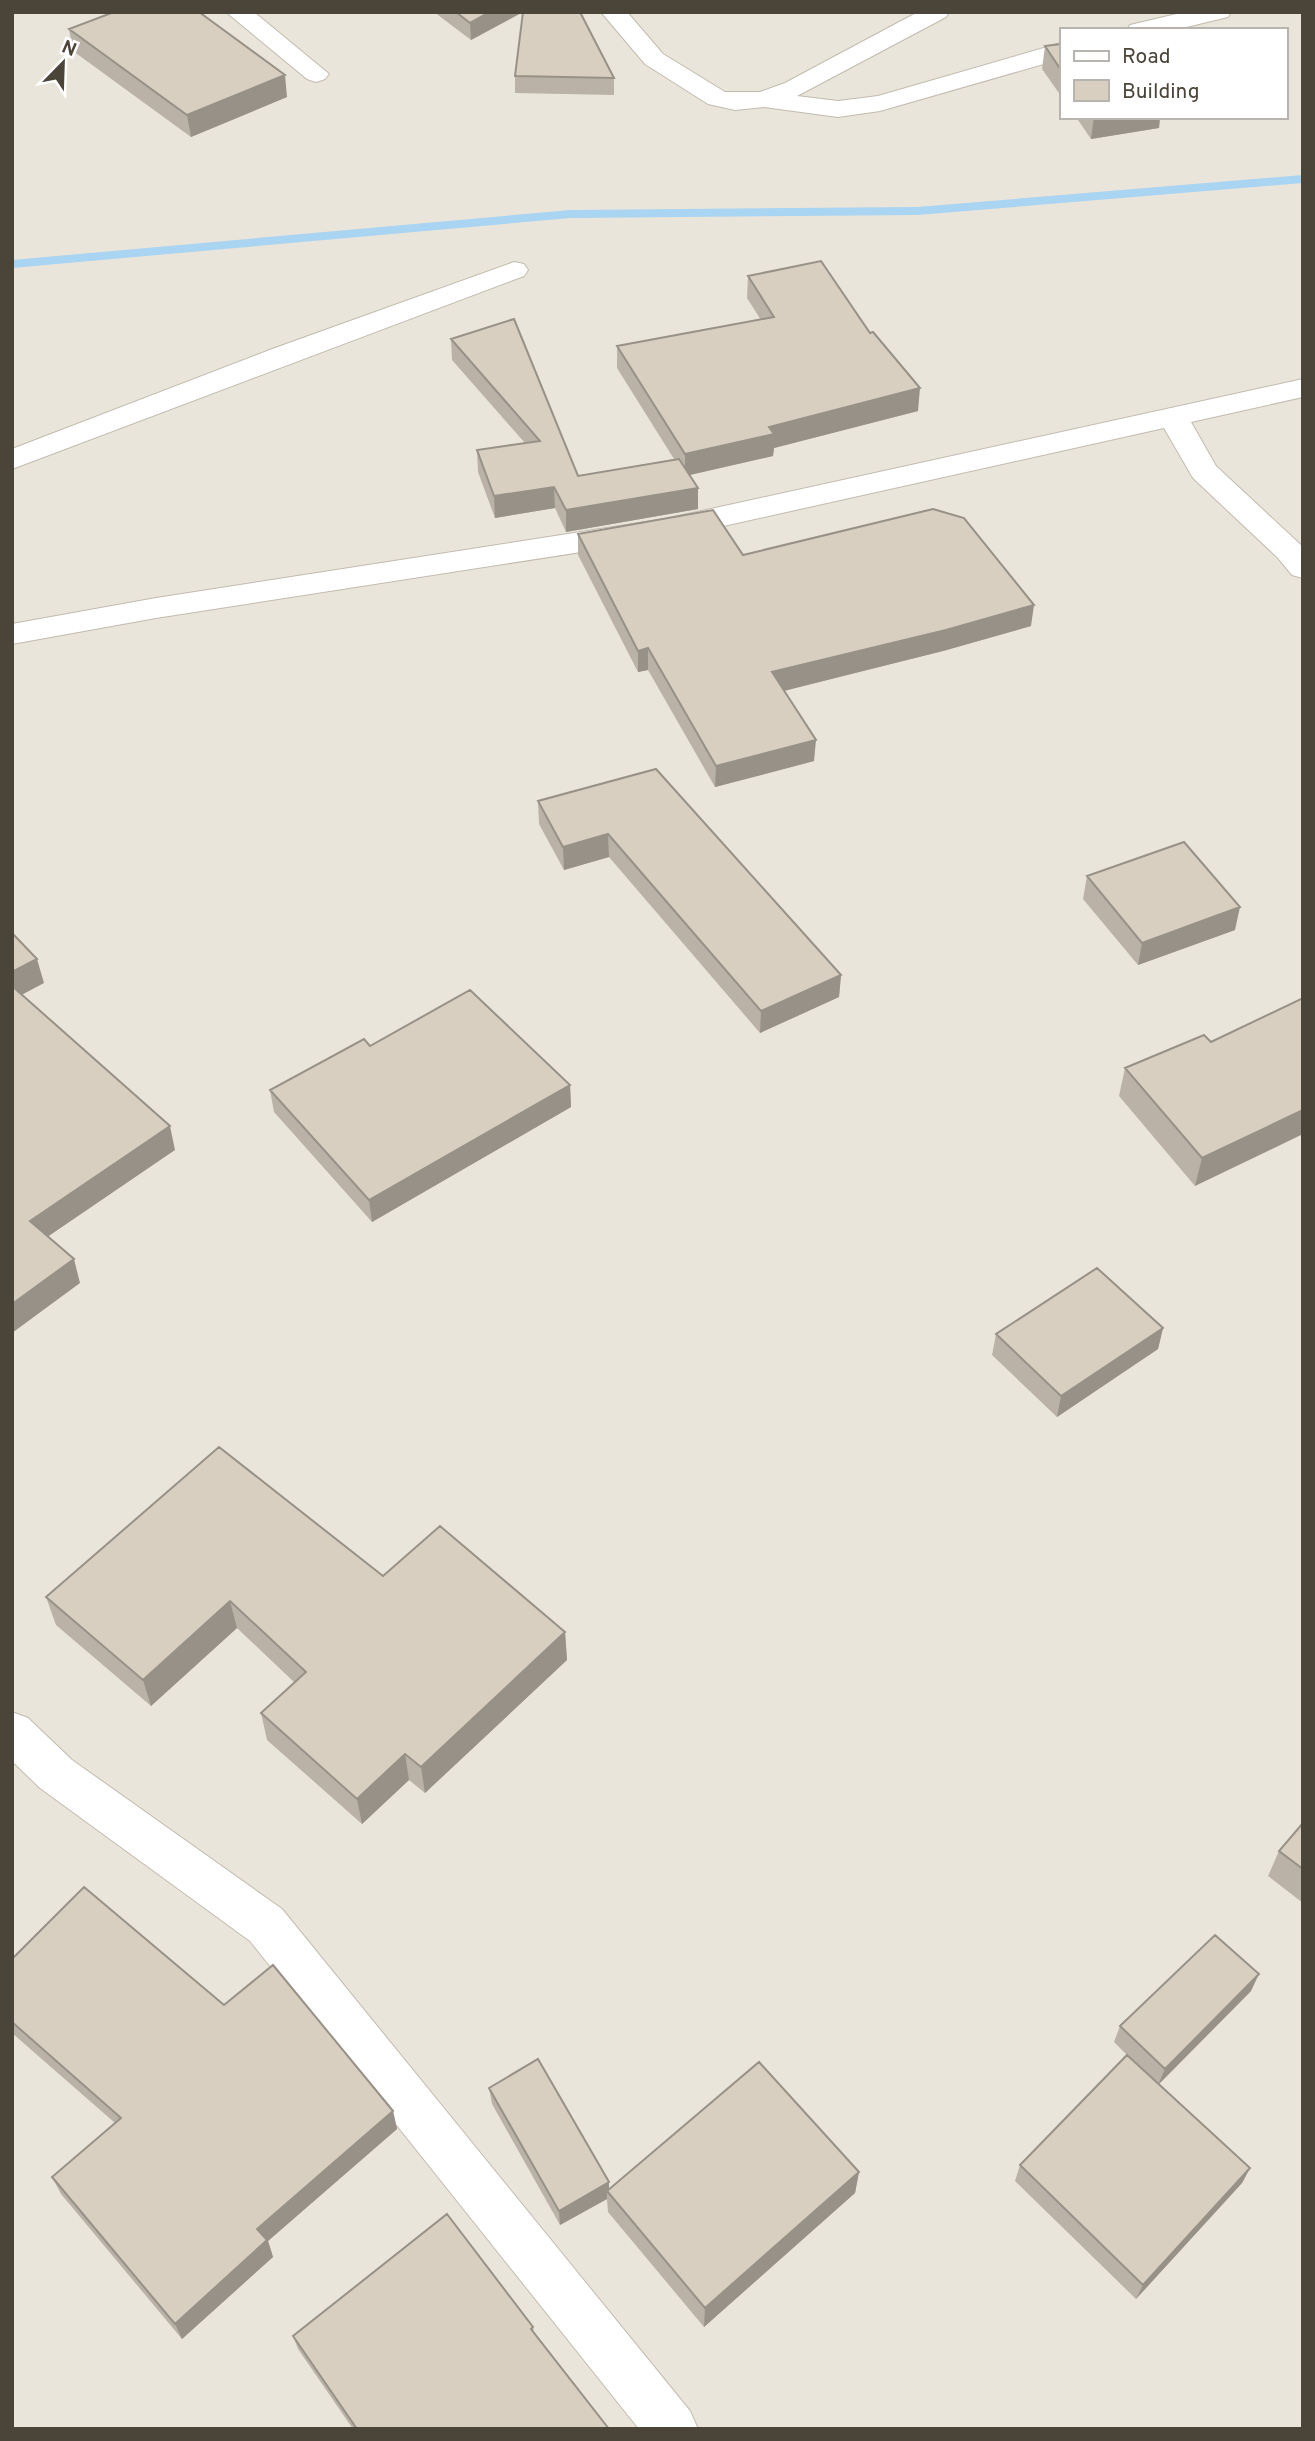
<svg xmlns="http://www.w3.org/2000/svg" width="1315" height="2441" viewBox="0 0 1315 2441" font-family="Overpass,sans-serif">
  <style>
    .residential { fill: #eae5da; fill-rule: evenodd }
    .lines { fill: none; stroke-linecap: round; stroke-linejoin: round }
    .stream { fill: #a9d4f2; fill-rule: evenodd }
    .street-casing { stroke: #c2bbae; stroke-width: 2 }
    .street { fill: #fff; fill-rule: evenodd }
    .wall { fill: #bab2a6 }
    .shaded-wall { fill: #979187 }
    .building { fill: #d8cfc1; stroke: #979187; stroke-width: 2 }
  </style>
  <rect width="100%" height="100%" fill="#f6f3ec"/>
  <path class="residential" d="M12,12H1303V2429H12ZM1061,30H1285V117H1061Z"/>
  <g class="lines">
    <path class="stream" d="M1303,175V183L917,215L570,218L12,268V260L570,210L917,207Z"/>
    <defs>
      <path id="street" d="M226,12H254L329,74L325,79L316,82L307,79Z
        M601,12H627L663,54L725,92H760L785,83L918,12H949L946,17L797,96L838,101L878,96L1061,43V59L880,111L838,117L764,107L735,110L708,104L645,64Z
        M1185,12H1231L1228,17L1174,30H1127L1130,25Z
        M514,262L524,264L528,270L524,276L12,469V449L275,348Z
        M1303,379V397L1191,422L1216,466L1303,547V578L1292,575L1278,558L1193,478L1164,428L665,539L156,618L12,644V624L156,598L665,519Z
        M12,1712L28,1718L72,1760L282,1909L690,2411L698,2429H639L250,1941L40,1788L12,1761Z"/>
    </defs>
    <use href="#street" class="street-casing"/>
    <use href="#street" class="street"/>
  </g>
  <path class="wall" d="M434,12H580L614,78V95L515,93V76L523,12L471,40Z
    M69,29L287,97L191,137L73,51Z
    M1061,44V96L1042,69L1045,46Z
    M1076,117H1160L1159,128L1091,139Z
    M748,276L918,411L774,448L773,456L690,475L698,488V509L566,532L555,508L495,518L478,472L477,450L525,443L452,360L451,339L578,476L674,459L617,368V346L761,320L747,298Z
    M578,534L743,555L1031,626L943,651L784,690L814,761L715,787L648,670L638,672L578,555Z
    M656,769L841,975L839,997L760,1033L609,857L564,870L539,824L538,801Z
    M1087,876L1235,930L1138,965L1083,899Z
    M1303,998L1195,1186L1119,1096L1125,1068L1211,1042Z
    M370,1046L570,1085L571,1107L372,1222L274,1112L270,1090Z
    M1163,1328L1158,1349L1057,1417L992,1355L996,1334Z
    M383,1576L565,1632L567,1660L425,1793L409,1780L362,1824L267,1740L261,1713L295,1683L237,1628L151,1706L56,1625L46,1597Z
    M1303,1823V1903L1268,1876L1279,1851Z
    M12,1959L224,2005L393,2111L397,2129L268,2241L273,2257L182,2339L61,2194L52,2177L115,2123L12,2033Z
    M1251,1991L1159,2084L1250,2168L1242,2183L1136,2299L1015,2181L1020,2165L1127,2055L1114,2042L1120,2026Z
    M489,2088L609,2182V2189L859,2172L855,2193L704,2327L608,2212L607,2199L560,2225L492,2104Z
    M533,2327L534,2332L609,2429H353L298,2349L293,2336Z"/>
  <path class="shaded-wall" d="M490,12H523L471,40L470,23Z
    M285,75L287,97L191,137L187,115Z
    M1094,117H1160L1159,128L1091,139Z
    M920,388L918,411L774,448L773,456L685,476V454L769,427Z
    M554,487L555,508L495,518L494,496Z
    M698,488V509L566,532V510Z
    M1034,605L1031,626L943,651L772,694V672Z
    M648,648V670L638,672V651Z
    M816,740L814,761L715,787L716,766Z
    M608,834L609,857L564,870L563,847Z
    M1240,907L1235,930L1138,965L1142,943Z
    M37,959L44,983L12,1000V972Z
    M841,975L839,997L760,1033L761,1011Z
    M570,1085L571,1107L372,1222L369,1200Z
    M1303,1110V1134L1195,1186L1202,1158Z
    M170,1126L175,1150L37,1244L30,1221Z
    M74,1259L80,1283L12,1333V1304Z
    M1163,1328L1158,1349L1057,1417L1061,1396Z
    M230,1601L237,1628L151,1706L143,1680Z
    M565,1632L567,1660L425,1793L421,1767Z
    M405,1754L409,1780L362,1824L357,1799Z
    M1259,1974L1251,1991L1158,2085L1165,2069Z
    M393,2111L397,2129L268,2241L273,2257L182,2339L175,2324L257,2229Z
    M1250,2168L1242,2183L1136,2299L1143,2285Z
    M859,2172L855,2193L704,2327L705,2308Z
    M609,2182V2194L607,2191V2199L560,2225L559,2211Z"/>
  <path class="building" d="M114,12H199L285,75L187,115L69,29Z
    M456,12H490L470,23Z
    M523,12H580L614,78L515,76Z
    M1061,44V70L1045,46Z
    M821,261L870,333L873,332L920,388L769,427L774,434L685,454L617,346L774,317L748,276Z
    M514,319L578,476L679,459L698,488L566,510L554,487L494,496L477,450L540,441L451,339Z
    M933,509L964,518L1034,605L946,630L772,672L816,740L716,766L648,648L638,651L578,534L713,510L743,555Z
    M656,769L841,975L761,1011L608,834L563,847L538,801Z
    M1184,842L1240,907L1142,943L1087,876Z
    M12,933L37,959L12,972Z
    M12,986L170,1126L30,1221L74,1259L12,1304Z
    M470,990L570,1085L369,1200L270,1090L364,1039L370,1046Z
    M1303,998V1110L1202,1158L1125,1068L1204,1035L1211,1042Z
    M1097,1268L1163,1328L1061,1396L996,1334Z
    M219,1447L383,1576L440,1526L565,1632L421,1767L405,1754L357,1799L261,1713L306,1672L230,1601L143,1680L46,1597Z
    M1303,1823V1869L1279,1851Z
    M84,1887L224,2005L273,1965L393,2111L257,2229L267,2240L175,2324L52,2177L121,2118L12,2022V1959Z
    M1215,1935L1259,1974L1165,2069L1120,2026Z
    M1127,2055L1250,2168L1143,2285L1020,2165Z
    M538,2059L609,2182L559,2211L489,2088Z
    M759,2062L859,2172L705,2308L607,2191Z
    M447,2214L533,2327L531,2329L609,2429H357L293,2336Z"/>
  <rect width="1315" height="2441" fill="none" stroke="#4b4439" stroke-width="28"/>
  <rect x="1060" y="28" width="228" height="91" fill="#ffffff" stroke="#b7b4b0" stroke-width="2"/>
  <rect x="1074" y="51" width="35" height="10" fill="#ffffff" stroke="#b7b4b0" stroke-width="2"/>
  <text x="1122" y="63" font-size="21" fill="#4b4439">Road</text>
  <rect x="1074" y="80" width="35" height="21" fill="#d8cfc1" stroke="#b7b4b0" stroke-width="2"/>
  <text x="1122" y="98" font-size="21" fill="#4b4439">Building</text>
  <g transform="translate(63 63) rotate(23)" stroke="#ffffff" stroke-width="5" paint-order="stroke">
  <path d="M0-5L12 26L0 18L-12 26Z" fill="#4b4439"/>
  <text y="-10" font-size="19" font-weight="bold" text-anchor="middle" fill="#4b4439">N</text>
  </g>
</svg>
